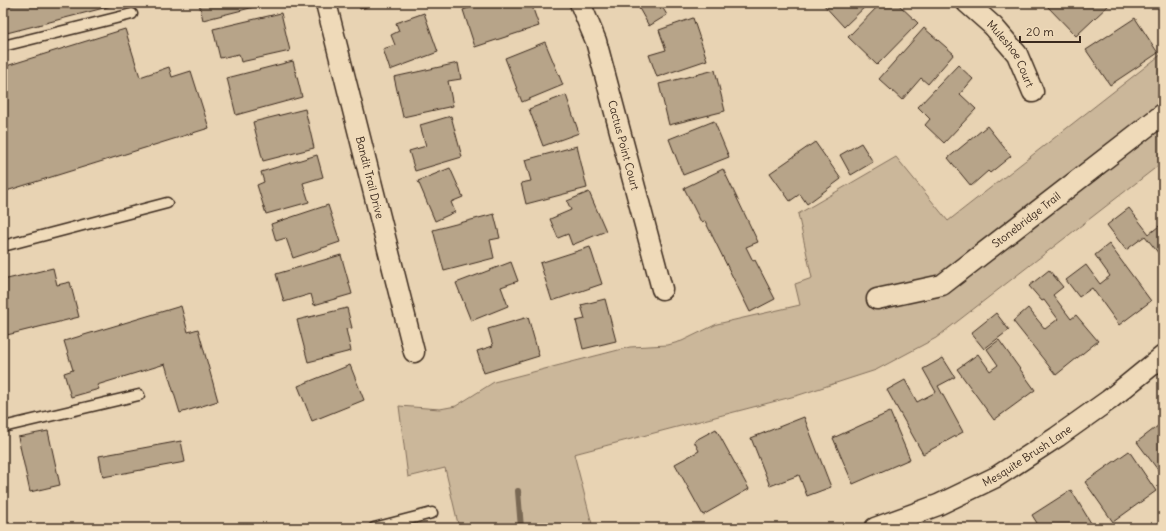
<svg xmlns="http://www.w3.org/2000/svg" width="1166" height="531" viewBox="0 0 1166 531" font-family="Delius,sans-serif">
  <style>
    .green { fill: #cbb79a; stroke: #83705c }
    .lines { fill: none; stroke-linecap: round; stroke-linejoin: round }
    .stream { stroke: #796753; stroke-width: 6 }
    .building { fill: #b7a489; stroke: #3b2a1e }
    .lane-casing { stroke: #3b2a1e; stroke-width: 13 }
    .street-casing { stroke: #3b2a1e; stroke-width: 23 }
    .lane { stroke: #efdab9; stroke-width: 10 }
    .street { stroke: #efdab9; stroke-width: 20 }
    .labels { text-anchor: middle; dominant-baseline: central; stroke-width: 3.5; stroke-linejoin: round; paint-order: stroke }
    .street-label { font-size: 11px; fill: #3b2a1e; stroke: #efdab9 }
  </style>
  <rect width="100%" height="100%" fill="#e8d3b3"/>
  <filter id="ink" filterUnits="userSpaceOnUse"><feTurbulence type="fractalNoise" baseFrequency=".025" numOctaves="2"/><feDisplacementMap in="SourceGraphic" scale="8" xChannelSelector="R" yChannelSelector="G"/><feConvolveMatrix kernelMatrix="1 2 1 2 8 2 1 2 1" color-interpolation-filters="sRGB"/></filter>
  <g filter="url(#ink)">
    <path class="green" d="M1163,53V162L936,338L876,370L799,395L574,454L593,528H459L445,468L408,477L399,406L440,409L456,406L494,382L630,347L668,345L682,341L717,324L800,305L795,284L812,278L798,214L896,157L948,221Z"/>
    <g class="lines">
      <path class="stream" d="M518,491L521,528"/>
    </g>
    <path class="building" d="M20,3H123L3,34V8Z
      M199,3H270L203,20Z
      M358,3H379L360,9Z
      M483,3H531L539,26L475,47L463,10Z
      M636,3H665L661,5L667,15L649,26Z
      M822,3H869L844,27Z
      M881,3H897L918,23L877,65L848,37Z
      M1049,3H1111L1076,36L1047,6Z
      M281,13L290,51L241,62L239,54L220,58L213,29Z
      M424,13L438,52L390,70L383,49L395,45L391,35L399,31L396,23Z
      M693,18L707,60L657,77L649,55L666,50L659,30Z
      M1135,18L1158,53L1110,85L1086,50Z
      M924,28L954,54L928,84L921,78L902,100L879,79Z
      M125,29L140,77L169,67L172,77L191,71L209,128L3,192V67Z
      M545,42L563,85L522,102L505,58Z
      M293,61L302,97L236,115L227,78Z
      M458,63L461,79L448,81L453,106L403,117L394,77Z
      M958,65L973,79L960,94L976,109L944,143L925,125L930,119L918,107Z
      M715,70L725,111L669,125L659,84Z
      M566,95L579,133L543,146L529,109Z
      M305,109L314,148L263,161L253,122Z
      M451,116L462,157L415,171L409,151L426,146L420,125Z
      M714,121L729,157L683,175L669,139Z
      M987,126L1011,156L990,173L988,171L971,186L948,158Z
      M815,142L841,179L807,204L800,194L790,201L770,173Z
      M861,143L873,162L851,175L840,155Z
      M577,146L587,188L526,204L521,183L531,181L525,160Z
      M317,155L323,177L303,183L309,202L266,214L257,185L264,182L261,172Z
      M450,168L463,197L451,202L455,212L435,221L418,181Z
      M723,169L758,242L746,247L753,261L755,260L775,299L750,312L705,221L701,222L684,188Z
      M589,192L606,231L572,245L568,234L558,238L550,219L571,210L567,201Z
      M328,205L340,242L293,258L286,238L276,241L271,224Z
      M1129,208L1149,234L1163,223V259L1145,236L1126,250L1107,225Z
      M494,214L500,238L490,240L494,258L444,271L433,230Z
      M1109,244L1151,301L1119,325L1092,288L1079,297L1066,280L1086,265L1100,284L1110,276L1095,255Z
      M590,247L602,284L552,301L540,263Z
      M341,255L352,294L314,305L311,294L284,302L276,274Z
      M511,262L518,281L501,287L508,306L471,321L456,283Z
      M53,268L57,285L70,282L79,317L3,336V280Z
      M1049,270L1063,287L1053,295L1071,319L1076,315L1098,341L1056,375L1013,321L1028,308L1045,329L1058,319L1044,300L1042,301L1029,286Z
      M605,299L616,341L583,349L576,321L585,319L581,305Z
      M181,306L188,332L198,329L218,401L180,413L165,364L97,385L99,389L71,397L64,373L73,370L64,341Z
      M347,308L352,328L346,329L351,351L308,362L297,320Z
      M996,313L1009,330L984,349L971,333Z
      M528,317L539,356L484,373L477,351L493,346L488,329Z
      M999,340L1035,390L994,420L957,369L978,354L990,371L998,365L987,349Z
      M943,358L955,377L938,386L963,432L923,454L887,390L905,380L917,402L936,392L923,369Z
      M350,365L364,400L312,421L298,386Z
      M890,412L910,459L853,484L833,438Z
      M804,417L831,487L807,496L799,475L770,486L751,438Z
      M1163,422V473L1161,474L1137,442Z
      M716,429L749,489L703,515L675,464L699,451L694,441Z
      M48,431L60,485L30,492L18,437Z
      M181,441L185,462L103,477L99,456Z
      M1129,451L1156,491L1113,522L1085,482Z
      M1071,490L1094,528H1040L1032,515Z"/>
    <g class="lines">
      <defs>
        <path id="lane" d="M3,46L132,14
          M3,246L167,203
          M3,427L139,395
          M374,528L432,513"/>
        <g id="street">
          <path id="s1" d="M326,3L414,352"/>
          <path id="s2" d="M580,3L596,41L662,289"/>
          <path id="s3" d="M967,3L993,26L1017,54L1033,92"/>
          <path id="s4" d="M877,299L942,285L1163,114"/>
          <path id="s5" d="M875,528L938,505L996,477L1057,437L1109,400L1163,356"/>
        </g>
      </defs>
      <use href="#lane" class="lane-casing"/>
      <use href="#street" class="street-casing"/>
      <use href="#lane" class="lane"/>
      <use href="#street" class="street"/>
    </g>
  </g>
  <g class="labels">
    <g class="street-label">
      <text stroke="none"><textPath href="#s3" startOffset="68">Muleshoe Court</textPath></text>
      <text stroke="none"><textPath href="#s2" startOffset="149">Cactus Point Court</textPath></text>
      <text stroke="none"><textPath href="#s1" startOffset="180">Bandit Trail Drive</textPath></text>
      <text stroke="none"><textPath href="#s4" startOffset="173">Stonebridge Trail</textPath></text>
      <text stroke="none"><textPath href="#s5" startOffset="169">Mesquite Brush Lane</textPath></text>
    </g>
  </g>
  <rect width="1166" height="531" fill="none" stroke="#efdab9" stroke-width="16"/>
  <rect x="8" y="8" width="1150" height="515" fill="none" stroke="#3b2a1e" stroke-width="1.5" filter="url(#ink)"/>
  <path d="M1020 36v6h60v-6" fill="none" stroke="#3b2a1e" stroke-width="2"/>
  <text x="1026" y="36" font-size="12" fill="#3b2a1e" stroke="#efdab9" stroke-width="3" paint-order="stroke">20 m</text>
</svg>
